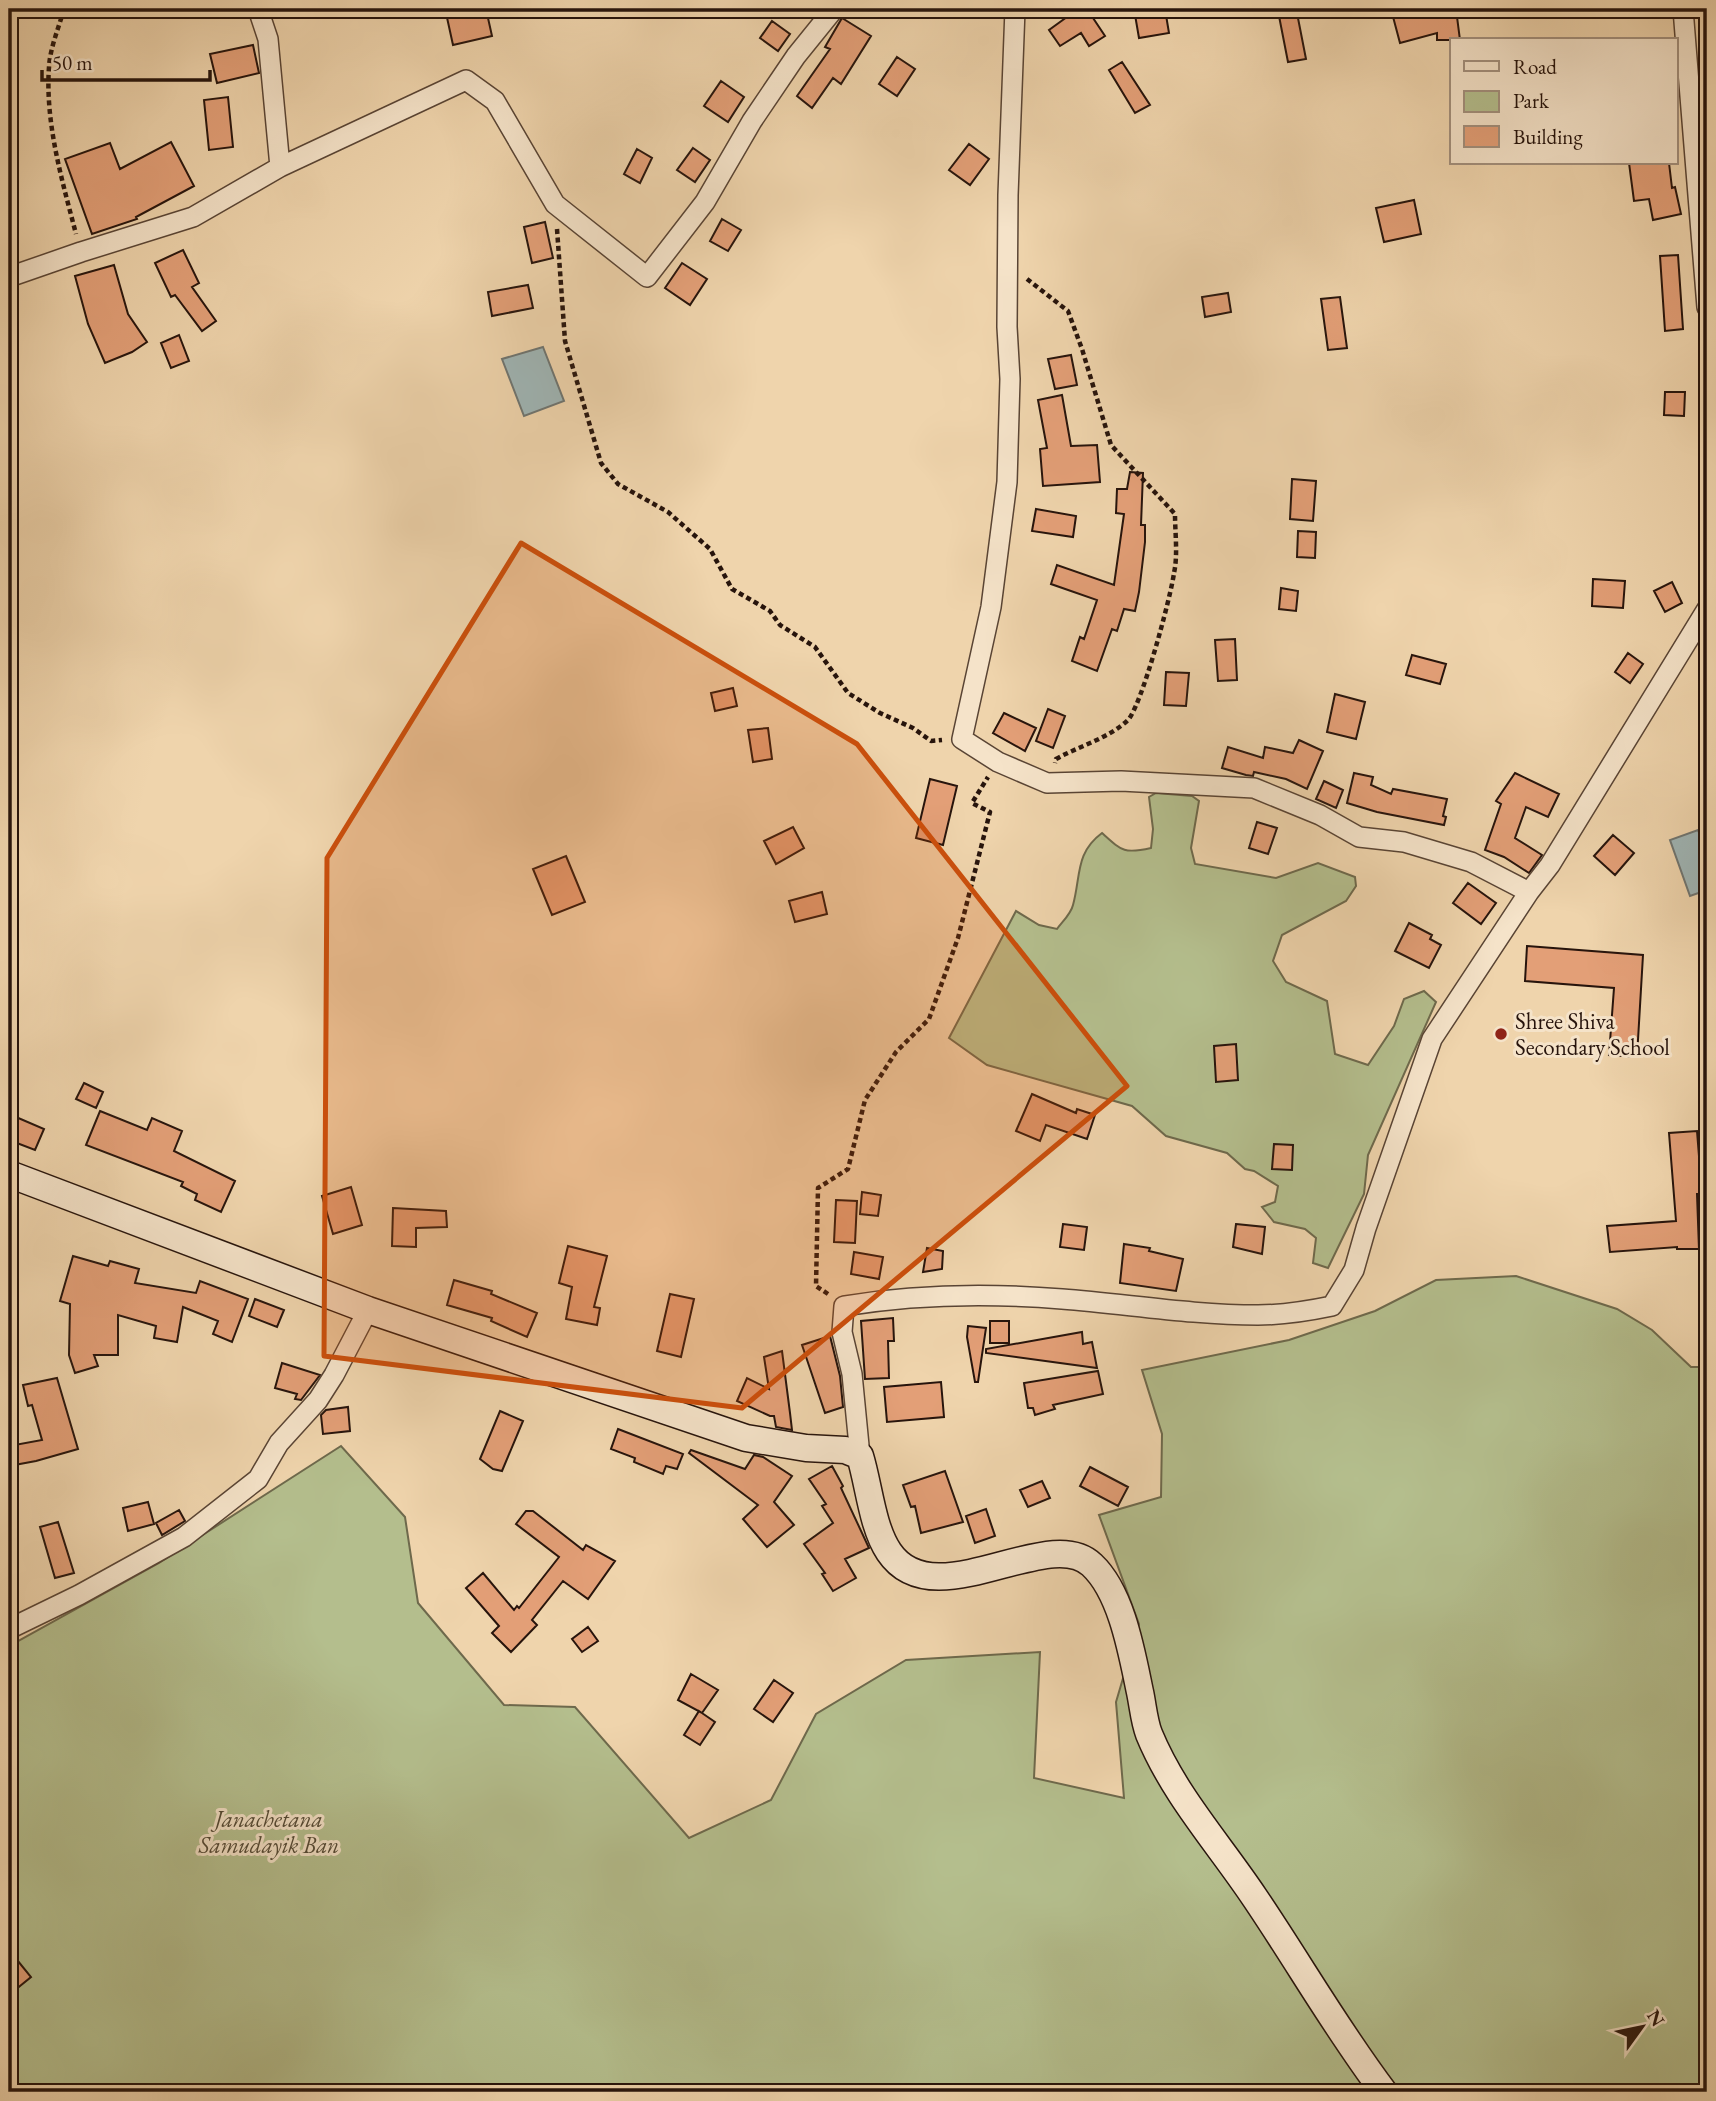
<svg xmlns="http://www.w3.org/2000/svg" width="1716" height="2101" viewBox="0 0 1716 2101" font-family="'EB Garamond',serif">
  <style>
    .green { fill: #b4be8d; stroke: #6e694c; stroke-width: 2 }
    .water { fill: #9fb5b5; stroke: #6f7571; stroke-width: 2 }
    .building { fill: #e39f77; stroke: #27140c; stroke-width: 2 }
    .lines { fill: none; stroke-linecap: round; stroke-linejoin: round }
    .street-casing { stroke: #594434; stroke-width: 22 }
    .secondary-casing { stroke: #27140c; stroke-width: 29 }
    .path { stroke: #27140c; stroke-width: 4.5; stroke-dasharray: 5 3.5; stroke-linecap: butt }
    .street { stroke: #f5e3c9; stroke-width: 19 }
    .secondary { stroke: #f5e3c9; stroke-width: 26 }
    .marked { fill: #cb4f0c; fill-opacity: 0.2; stroke: #cb4f0c; stroke-width: 5; stroke-linejoin: round }
    .poi-dot { fill: #8f2418; stroke: #f5e3c9; stroke-width: 2.5 }
    .labels { text-anchor: middle; dominant-baseline: central; stroke-width: 6; stroke-linejoin: round; paint-order: stroke }
    .poi-label { font-size: 23px; fill: #27140c; stroke: #f5e3c9; text-anchor: start }
    .park-label { font-size: 23px; font-style: italic; fill: #514733; stroke: #f5e3c9 }
  </style>
  <rect width="100%" height="100%" fill="#efd4ac"/>
  <filter id="stains"><feTurbulence type="fractalNoise" baseFrequency=".00286" numOctaves="4"/><feColorMatrix values="0 0 0 0 .2 0 0 0 0 .09 0 0 0 0 .02 0 0 0 .5 -.17"/></filter>
  <radialGradient id="worn" r=".72"><stop offset=".6" stop-color="#630" stop-opacity="0"/><stop offset="1" stop-color="#630" stop-opacity=".3"/></radialGradient>
  <path class="green" d="M1156,793L1192,796L1199,801L1191,848L1195,864L1276,878L1318,863L1355,877L1356,886L1346,901L1282,935L1273,961L1286,982L1327,1001L1335,1054L1368,1065L1394,1026L1404,999L1424,991L1436,1002L1368,1155L1364,1194L1328,1268L1313,1263L1316,1238L1305,1229L1274,1222L1262,1207L1275,1202L1278,1186L1254,1171L1245,1169L1227,1153L1166,1136L1132,1106L987,1065L949,1038L1016,911L1039,925L1057,929C1062,922 1071,914 1073,905C1081,876 1075,853 1102,833C1122,851 1124,854 1151,848L1153,829L1149,797Z
    M1516,1276L1617,1309L1652,1330L1691,1367H1707V2092H9V1646L159,1563L341,1446L405,1517L418,1603L504,1705L575,1707L689,1838L771,1800L816,1714L906,1660L1040,1652L1034,1778L1124,1798L1116,1702L1139,1624L1099,1515L1161,1497L1162,1434L1142,1370L1289,1340L1375,1311L1436,1280Z"/>
  <path class="water" d="M543,347L564,401L524,416L502,359Z
    M1698,830L1707,854V890L1690,896L1670,840Z"/>
  <path class="building" d="M464,9H486L492,36L453,45L446,13Z
    M1078,9H1087L1105,36L1089,46L1081,33L1060,46L1049,30Z
    M1134,9H1165L1169,33L1139,38Z
    M1406,9H1456L1460,40H1437V33L1400,43L1392,13Z
    M1297,13L1306,59L1288,62L1279,16Z
    M842,18L871,36L841,84L833,78L812,108L797,96L830,49L825,47Z
    M772,21L790,34L778,51L760,38Z
    M253,45L259,73L217,83L210,54Z
    M897,57L915,69L897,96L879,84Z
    M1122,62L1150,105L1135,113L1109,70Z
    M721,81L744,97L728,122L704,106Z
    M228,97L233,147L209,150L204,100Z
    M171,142L194,186L136,217L137,219L92,234L65,159L110,143L120,169Z
    M969,144L989,159L970,185L949,170Z
    M693,148L710,160L695,182L677,170Z
    M637,149L652,158L640,183L624,174Z
    M1629,163H1669L1672,188L1675,187L1681,214L1653,220L1649,199L1634,201Z
    M1414,200L1421,234L1384,242L1376,208Z
    M722,219L741,230L728,251L710,241Z
    M545,222L553,258L532,263L524,227Z
    M183,250L199,283L192,287L216,321L202,331L175,295L171,297L155,263Z
    M1678,255L1683,329L1665,331L1660,256Z
    M682,263L707,279L690,305L665,288Z
    M114,265L128,314L147,342L132,352L105,363L88,324L75,276Z
    M528,285L533,308L492,316L488,292Z
    M1228,293L1231,312L1205,317L1202,297Z
    M1340,297L1347,348L1328,350L1321,299Z
    M179,335L189,361L171,368L161,343Z
    M1071,355L1077,385L1055,389L1048,359Z
    M1665,392H1685L1684,416L1664,415Z
    M1062,395L1071,446L1097,445L1100,482L1043,486L1040,449L1047,448L1038,400Z
    M1130,472L1143,473L1141,525H1145V542L1139,592L1135,611L1124,609L1117,631L1112,629L1097,671L1072,661L1080,637L1084,639L1097,600L1051,584L1057,565L1114,585L1124,514L1116,513L1117,489H1127Z
    M1292,479L1316,481L1313,521L1290,519Z
    M1036,509L1076,516L1073,537L1032,531Z
    M1298,531L1316,532L1315,558L1297,557Z
    M1593,579L1625,581L1623,608L1592,606Z
    M1672,582L1682,603L1665,612L1654,591Z
    M1281,588L1298,591L1296,611L1279,609Z
    M1235,639L1237,680L1218,681L1215,640Z
    M1628,653L1643,664L1630,683L1615,672Z
    M1412,655L1446,664L1440,684L1406,675Z
    M1166,672L1189,673L1186,706L1164,705Z
    M733,688L737,706L715,711L711,693Z
    M1335,694L1365,702L1356,739L1327,732Z
    M1048,709L1065,716L1053,748L1036,741Z
    M1004,713L1036,728L1025,751L993,733Z
    M768,728L772,759L753,762L748,730Z
    M1299,740L1323,751L1307,789L1286,779L1254,772L1253,776L1246,775L1222,768L1228,747L1263,758L1265,747L1293,753Z
    M1354,773L1373,777L1371,785L1391,794L1393,789L1447,799L1443,816L1446,817L1444,825L1377,812L1347,803Z
    M1515,773L1559,794L1548,817L1526,807L1515,838L1542,855L1529,873L1504,857L1485,850L1501,804L1496,801Z
    M930,779L957,786L943,845L916,838Z
    M1324,781L1343,790L1336,808L1316,799Z
    M1257,822L1277,828L1268,854L1249,848Z
    M793,827L804,848L776,864L764,841Z
    M1613,835L1634,853L1615,875L1594,856Z
    M566,856L585,902L552,915L533,869Z
    M1468,883L1496,903L1481,924L1453,903Z
    M822,892L827,914L795,922L789,901Z
    M1409,923L1432,935L1430,939L1441,945L1429,968L1395,951Z
    M1527,946L1643,955L1637,1057L1609,1055L1614,988L1525,981Z
    M1236,1044L1238,1080L1216,1082L1214,1046Z
    M84,1083L103,1092L96,1108L76,1099Z
    M1032,1094L1076,1113L1077,1109L1095,1115L1087,1139L1046,1125L1040,1141L1016,1131Z
    M100,1111L147,1130L152,1118L182,1131L174,1151L235,1181L221,1212L195,1200L197,1194L181,1186L183,1182L86,1145Z
    M9,1114L44,1129L35,1150L9,1140Z
    M1697,1131L1702,1194H1697L1699,1249H1677V1247L1610,1252L1607,1226L1676,1221L1669,1133Z
    M1274,1144L1293,1145L1292,1170L1272,1169Z
    M351,1187L362,1225L333,1234L322,1196Z
    M862,1192L881,1195L878,1216L860,1214Z
    M836,1200L857,1201L855,1243L834,1242Z
    M393,1208L446,1211L447,1227L416,1228V1247L392,1246Z
    M1063,1224L1087,1227L1084,1250L1060,1247Z
    M1236,1224L1265,1227L1262,1254L1233,1247Z
    M1124,1244L1150,1248L1149,1251L1183,1259L1176,1291L1120,1283Z
    M568,1246L607,1256L594,1307L600,1308L597,1325L566,1319L572,1287L559,1283Z
    M927,1248L943,1251L942,1269L923,1272Z
    M854,1252L883,1257L879,1279L851,1274Z
    M73,1256L108,1266L110,1261L139,1269L135,1283L196,1293L200,1281L248,1299L232,1342L213,1334L218,1321L183,1307L177,1342L154,1338L156,1326L118,1315V1355H94L98,1366L75,1373L69,1355L70,1304L60,1301Z
    M454,1280L492,1291L491,1294L537,1313L527,1337L491,1321L492,1318L447,1305Z
    M670,1294L694,1299L681,1357L657,1351Z
    M255,1299L284,1310L277,1327L249,1316Z
    M893,1318L894,1341H888L889,1378L865,1379L861,1321Z
    M990,1321H1009V1343H990Z
    M968,1326L986,1328L978,1382H975L967,1337Z
    M1082,1332L1083,1344L1092,1342L1097,1368L986,1353V1349Z
    M830,1336L840,1376L843,1407L825,1413L802,1345Z
    M782,1351L790,1413L792,1430L776,1427L774,1416H770L737,1401L747,1378L769,1389L764,1357Z
    M282,1363L320,1375L301,1400L295,1399L297,1394L275,1388Z
    M1098,1371L1103,1394L1053,1405L1055,1409L1035,1415L1033,1408H1028L1024,1383Z
    M57,1378L78,1449L36,1461L9,1466V1446L42,1440L32,1405L28,1406L23,1385Z
    M941,1382L944,1417L887,1422L884,1387Z
    M348,1407L350,1431L323,1434L321,1415L326,1410Z
    M500,1411L523,1421L502,1471L493,1469L480,1459Z
    M618,1429L683,1454L677,1469L666,1466L663,1474L634,1462L635,1458L611,1449Z
    M691,1450L745,1469L754,1455L763,1457L792,1476L774,1502L794,1525L767,1547L743,1519L758,1505L689,1453Z
    M832,1466L843,1486L841,1488L869,1548L845,1559L856,1578L833,1591L822,1574L825,1573L804,1544L833,1523L822,1506L826,1504L809,1479Z
    M1090,1467L1128,1487L1118,1506L1080,1486Z
    M945,1471L963,1522L921,1533L915,1506L911,1507L903,1485Z
    M1042,1481L1050,1498L1028,1507L1020,1490Z
    M148,1502L154,1524L128,1531L123,1508Z
    M986,1509L995,1536L975,1543L966,1516Z
    M179,1510L185,1521L162,1535L156,1523Z
    M526,1511H533L583,1550L586,1545L615,1561L588,1599L563,1581L532,1620L537,1625L511,1652L492,1633L499,1626L466,1588L483,1573L514,1610L517,1606L519,1608L559,1557L516,1524Z
    M58,1522L74,1573L55,1578L40,1527Z
    M588,1627L598,1641L582,1652L572,1639Z
    M691,1674L718,1690L702,1713L678,1700Z
    M774,1680L793,1693L773,1722L754,1709Z
    M699,1711L715,1722L700,1745L684,1735Z
    M9,1950L31,1977L9,1995Z"/>
  <g class="lines">
    <defs>
      <path id="street" d="M258,9L268,39L280,167
        M1015,9L1008,195L1007,327L1010,379L1007,482L991,607L962,739L998,762L1047,783L1121,781L1254,788L1320,815L1359,837L1404,842L1471,862L1529,892
        M1683,9L1707,307
        M9,277L81,252L193,217L280,167L466,80L495,101L555,204L647,277L705,202L752,121L796,56L834,9
        M860,1456L852,1374L842,1332L844,1306C917,1294 988,1293 1062,1299C1127,1304 1192,1315 1258,1315C1283,1315 1308,1311 1332,1306L1354,1270L1366,1228L1432,1039L1529,892L1550,865L1707,609
        M9,1629L79,1595L184,1537L258,1479L279,1443L318,1400L334,1375L368,1310"/>
      <path id="secondary" d="M9,1174L368,1310L746,1438L806,1448L845,1450L860,1456C869,1485 872,1527 889,1552C934,1619 1049,1523 1092,1565C1122,1593 1132,1654 1140,1692C1143,1706 1144,1721 1149,1734C1174,1795 1219,1844 1255,1898C1299,1963 1337,2030 1384,2092"/>
    </defs>
    <use href="#street" class="street-casing"/>
    <use href="#secondary" class="secondary-casing"/>
    <path class="path" d="M64,9C59,27 50,48 49,67C45,123 62,180 76,234
      M557,229L565,341L601,463L618,484L668,512L710,549L732,589L770,611L780,625L815,647L848,693L880,713L913,728L931,741L942,740
      M1027,279L1068,311L1082,349L1111,445L1175,514C1175,533 1178,555 1174,573C1171,596 1141,709 1127,721C1107,739 1079,746 1056,759L1055,763
      M828,1294L816,1286L818,1188L848,1169L865,1100L896,1052L929,1019L958,938L990,812L972,803L988,777"/>
    <use href="#street" class="street"/>
    <use href="#secondary" class="secondary"/>
  </g>
  <path class="marked" d="M521,543L857,744L1127,1086L742,1408L324,1356L327,858Z"/>
  <circle class="poi-dot" cx="1501" cy="1034" r="7"/>
  <g class="labels">
    <g class="poi-label">
      <text x="1515" y="1021">Shree Shiva<tspan x="1515" dy="26">Secondary School</tspan></text>
    </g>
    <g class="park-label">
      <text x="269" y="1819">Janachetana<tspan x="269" dy="26">Samudayik Ban</tspan></text>
    </g>
  </g>
  <rect width="1716" height="2101" fill="none" stroke="#efd4ac" stroke-width="35"/>
  <rect x="10" y="10" width="1695" height="2080" fill="none" stroke="#27140c" stroke-width="3.5"/>
  <rect x="18" y="18" width="1681" height="2066" fill="none" stroke="#27140c" stroke-width="2"/>
  <rect x="1450" y="38" width="228" height="126" fill="#f5e3c9" stroke="#a3907d" stroke-width="2"/>
  <rect x="1464" y="61" width="35" height="10" fill="#f5e3c9" stroke="#a3907d" stroke-width="2"/>
  <text x="1513" y="74" font-size="21" fill="#27140c">Road</text>
  <rect x="1464" y="91" width="35" height="21" fill="#b4be8d" stroke="#a3907d" stroke-width="2"/>
  <text x="1513" y="108" font-size="21" fill="#27140c">Park</text>
  <rect x="1464" y="126" width="35" height="21" fill="#e39f77" stroke="#a3907d" stroke-width="2"/>
  <text x="1513" y="144" font-size="21" fill="#27140c">Building</text>
  <g transform="translate(1642 2027) rotate(57)" stroke="#f5e3c9" stroke-width="5" paint-order="stroke">
  <path d="M0-5L12 26L0 18L-12 26Z" fill="#27140c"/>
  <text y="-10" font-size="19" font-weight="bold" text-anchor="middle" fill="#27140c">N</text>
  </g>
  <path d="M42 70v10h168v-10" fill="none" stroke="#27140c" stroke-width="3.5"/>
  <text x="52" y="70" font-size="21" fill="#27140c" stroke="#f5e3c9" stroke-width="5" paint-order="stroke">50 m</text>
  <rect width="100%" height="100%" filter="url(#stains)"/>
  <rect width="100%" height="100%" fill="url(#worn)"/>
</svg>
